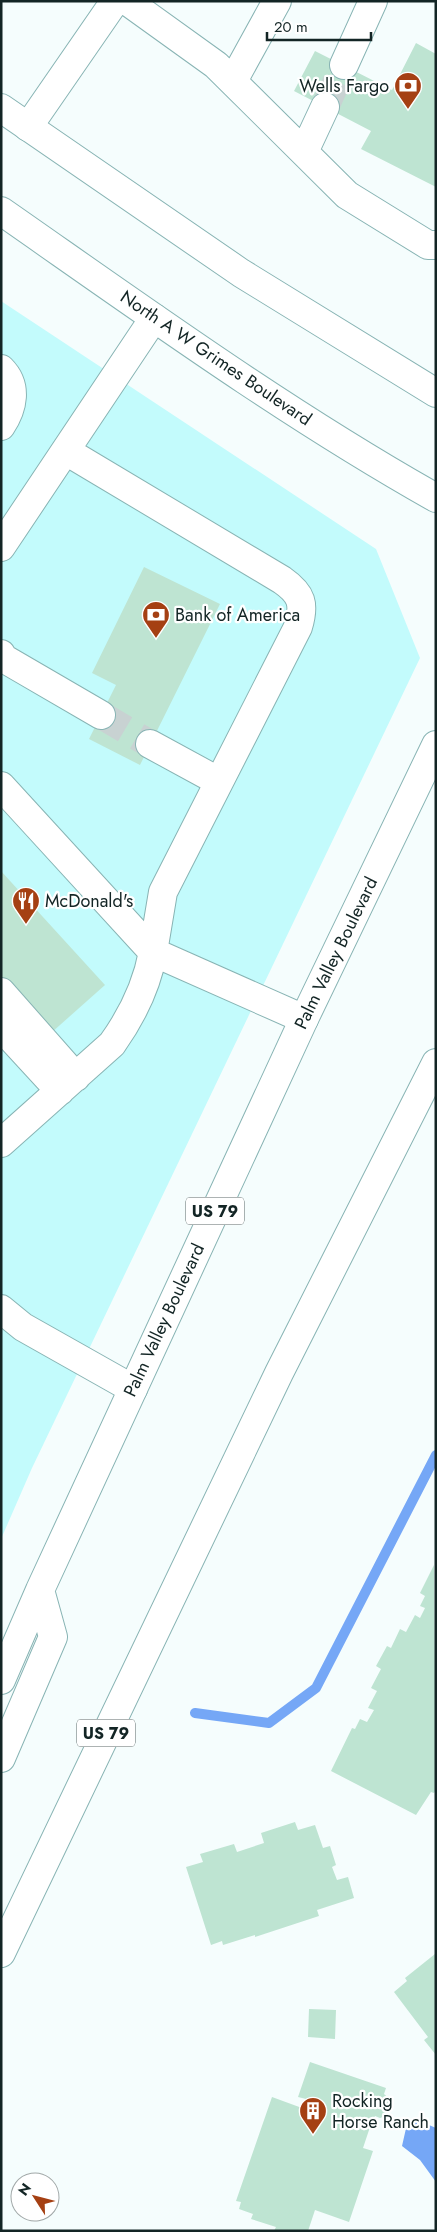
<svg xmlns="http://www.w3.org/2000/svg" width="437" height="2232" viewBox="0 0 437 2232" font-family="Jost,sans-serif">
  <style>
    .built { fill: #c3fbfc }
    .water { fill: #75a7f6 }
    .lines { fill: none; stroke-linecap: round; stroke-linejoin: round }
    .stream { stroke: #75a7f6; stroke-width: 10 }
    .building { fill: #bee4d2 }
    .minor-tunnel { stroke: #c8d2d2; stroke-width: 28; stroke-dasharray: 28 14; stroke-linecap: butt }
    .minor-casing { stroke: #88b4b4; stroke-width: 30 }
    .major-casing { stroke: #88b4b4; stroke-width: 30 }
    .highway-casing { stroke: #88b4b4; stroke-width: 30 }
    .minor { stroke: #fff; stroke-width: 28 }
    .major { stroke: #fff; stroke-width: 28 }
    .highway { stroke: #fff; stroke-width: 28 }
    .labels { text-anchor: middle; dominant-baseline: central; stroke-width: 4.5; stroke-linejoin: round; paint-order: stroke }
    .shield { fill: #fff; stroke: #5a6666; stroke-width: 1 }
    .shield-label { font-size: 16px; font-weight: bold; fill: #132525 }
    .poi-label { font-size: 18px; fill: #132525; stroke: #fff; text-anchor: start }
    .street-label { font-size: 18px; fill: #132525; stroke: #fff }
  </style>
  <rect width="100%" height="100%" fill="#f5fdfd"/>
  <path class="built" d="M1,301L376,549L420,658L32,1468L1,1539Z"/>
  <path class="water" d="M415,2119L436,2128V2182L420,2160L402,2146L407,2124Z"/>
  <g class="lines">
    <path class="stream" d="M195,1713L269,1723L316,1688L436,1455"/>
  </g>
  <path class="building" d="M416,43L436,54V187L361,149L371,131L294,91L315,51L392,90Z
    M144,567L220,604L140,765L89,739L116,685L92,673Z
    M1,871L105,985L51,1033L1,978Z
    M434,1565L436,1790L434,1793L431,1792L416,1815L331,1771L352,1728L355,1729L360,1719L367,1722L374,1710L368,1708L377,1691L371,1688L381,1669L376,1666L387,1646L391,1648L400,1629L406,1632L415,1615L420,1618L425,1608L420,1606L425,1596L420,1593Z
    M295,1822L298,1830L315,1825L323,1848L330,1846L336,1865L332,1867L337,1880L348,1877L354,1898L317,1910L319,1916L255,1937V1935L223,1945L222,1941L211,1945L186,1867L203,1862L200,1854L234,1844L237,1852L264,1843L261,1833Z
    M435,1954L436,1956V2055L424,2040L428,2037L394,1992L407,1981L405,1978Z
    M309,2009L336,2010L335,2039L308,2037Z
    M310,2062L386,2088L384,2094L393,2102L388,2115L380,2118L375,2116L372,2121L363,2148L373,2151L349,2222L315,2210L308,2231H274L276,2227L251,2219L253,2214L239,2209L241,2202L236,2201L272,2097L302,2108L306,2099L298,2097Z"/>
  <g class="lines">
    <path class="minor-tunnel" d="M325,107L344,65
      M101,715L150,744"/>
    <defs>
      <path id="minor" d="M127,1L216,65L347,195L428,245H436
        M344,65L373,1
        M233,81L277,1
        M28,127L115,1
        M304,152L325,107
        M1,369C18,386 13,408 1,426
        M66,451L282,580C302,594 305,604 298,627L163,892L153,952L304,1019
        M1,547L154,318
        M1,654L3,658L101,715
        M150,744L218,781
        M1,786L153,952C147,985 132,1016 112,1044L1,1143
        M1,992L76,1077
        M1,1027L60,1091
        M1,1309L23,1327L133,1389"/>
      <path id="major" d="M1,108L241,273L436,393
        M1,211C143,310 285,413 436,498"/>
      <path id="highway" d="M1,1680L40,1590L304,1019L436,745
        M1,1758L53,1637L40,1590
        M1,1953L279,1373L436,1063"/>
    </defs>
    <use href="#minor" class="minor-casing"/>
    <use href="#major" class="major-casing"/>
    <use href="#highway" class="highway-casing"/>
    <use href="#minor" class="minor"/>
    <use href="#major" class="major"/>
    <use href="#highway" class="highway"/>
  </g>
  <defs>
    <symbol id="bank-pin" viewBox="-11 -11 22 30"><path d="M0 17L-7.5 6A9.5 9.5 0 1 1 7.5 6Z" fill="#a54013" stroke="#fff"/><path d="M-6-4H6V4H-6ZM0-2.3a2.3 2.3 0 1 0 0 4.6a2.3 2.3 0 1 0 0-4.6Z" fill="#fff"/></symbol>
    <symbol id="restaurant-pin" viewBox="-11 -11 22 30"><path d="M0 17L-7.5 6A9.5 9.5 0 1 1 7.5 6Z" fill="#a54013" stroke="#fff"/><path d="M-5-6h1v4h1v-4h1v4h1v-4h1v5L-1.5 .5V6h-2V.5L-5-1ZM5-6V6H3V1.5H1.5Q1.5-4 5-6Z" fill="#fff"/></symbol>
    <symbol id="building-pin" viewBox="-11 -11 22 30"><path d="M0 17L-7.5 6A9.5 9.5 0 1 1 7.5 6Z" fill="#a54013" stroke="#fff"/><path d="M-4-6H4V6H1V3H-1V6H-4ZM-2.5-4.3h1.7v1.8h-1.7ZM.8-4.3h1.7v1.8H.8ZM-2.5-1h1.7V.8h-1.7ZM.8-1h1.7V.8H.8Z" fill="#fff"/></symbol>
  </defs>
  <g fill-rule="evenodd">
    <use href="#bank-pin" x="392" y="70" width="32" height="43"/>
    <use href="#bank-pin" x="140" y="599" width="32" height="43"/>
    <use href="#restaurant-pin" x="10" y="885" width="32" height="43"/>
    <use href="#building-pin" x="297" y="2095" width="32" height="43"/>
  </g>
  <g class="labels">
    <g class="shield">
      <rect x="186" y="1197.5" width="58" height="27" rx="4"/>
      <rect x="77" y="1719.5" width="58" height="27" rx="4"/>
    </g>
    <g class="shield-label">
      <text x="215" y="1211">US 79</text>
      <text x="106" y="1733">US 79</text>
    </g>
    <g class="poi-label">
      <text x="389" y="86" text-anchor="end">Wells Fargo</text>
      <text x="175" y="615">Bank of America</text>
      <text x="45" y="901">McDonald's</text>
      <text x="332" y="2101">Rocking<tspan x="332" dy="21">Horse Ranch</tspan></text>
    </g>
    <g class="street-label">
      <text transform="translate(216 358) rotate(34)">North A W Grimes Boulevard</text>
      <text transform="translate(336 953) rotate(-64)">Palm Valley Boulevard</text>
      <text transform="translate(164 1320) rotate(-65)">Palm Valley Boulevard</text>
    </g>
  </g>
  <rect width="437" height="2232" fill="none" stroke="#132525" stroke-width="5"/>
  <g transform="translate(35 2197) rotate(306)"><circle r="24" fill="#ffffff" stroke="#a1a8a8"/>
  <path d="M0-4L9 19L0 12L-9 19Z" fill="#a54013"/>
  <text y="-8" font-size="14" font-weight="bold" text-anchor="middle" fill="#132525">N</text>
  </g>
  <path d="M267 32v8h104v-8" fill="none" stroke="#132525" stroke-width="2.5"/>
  <text x="274" y="32" font-size="15" fill="#132525" stroke="#ffffff" stroke-width="4" paint-order="stroke">20 m</text>
</svg>
